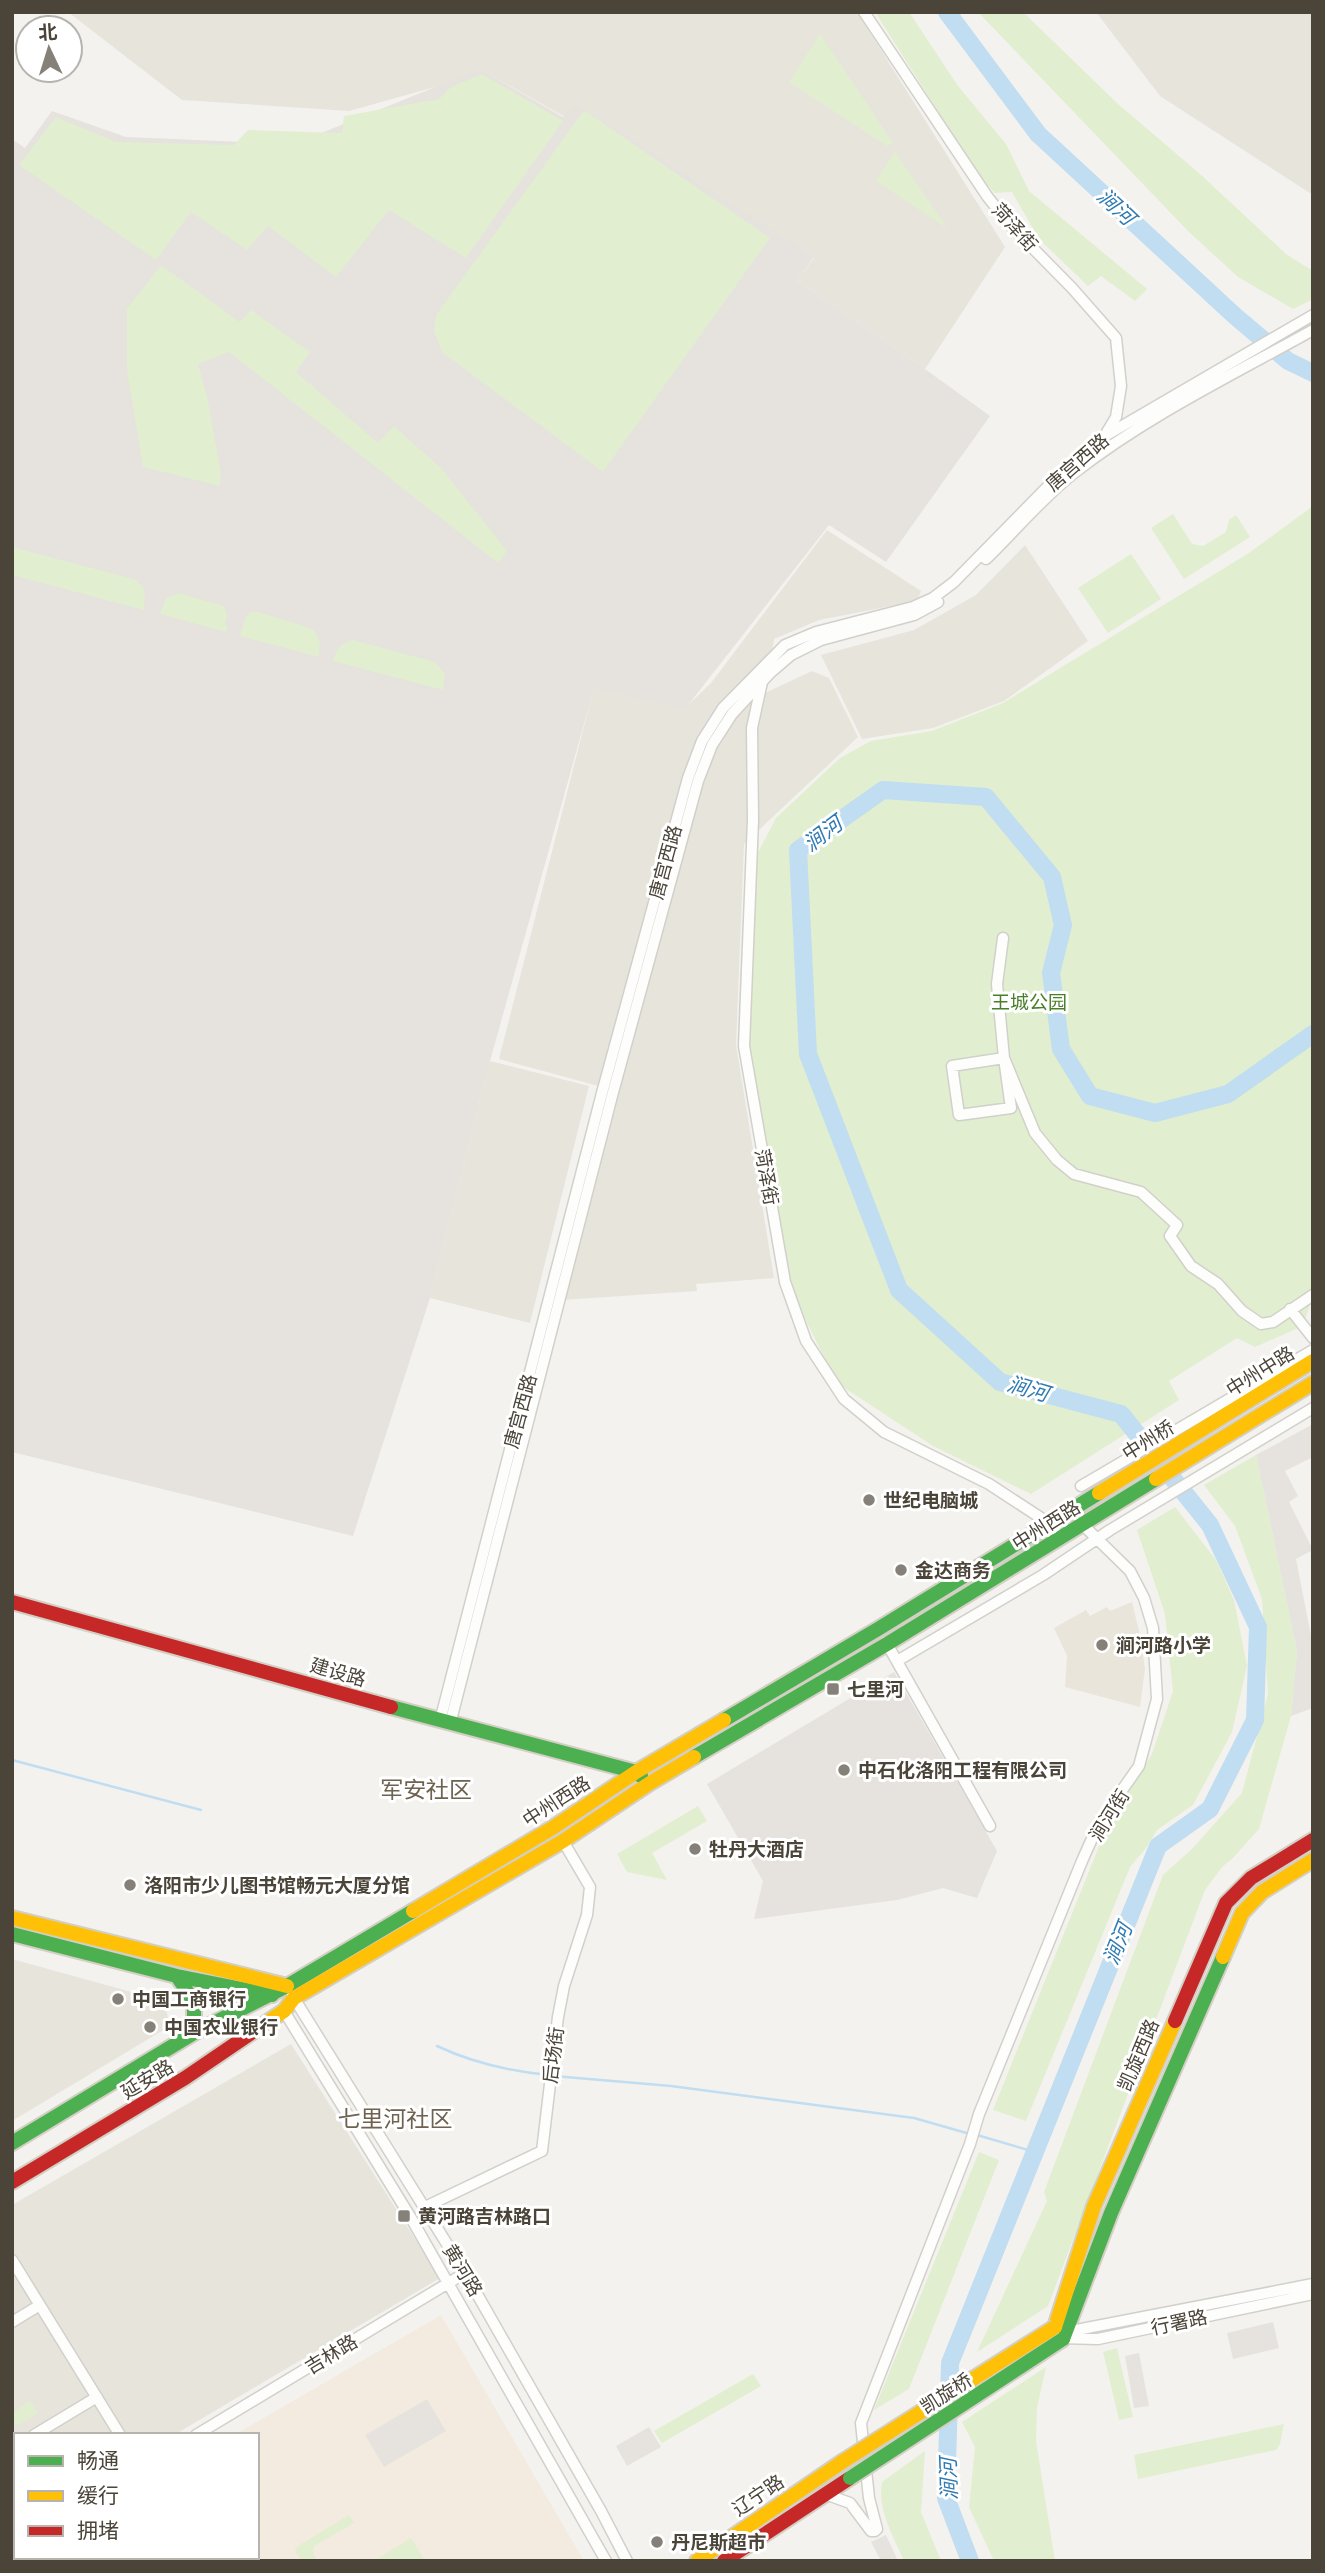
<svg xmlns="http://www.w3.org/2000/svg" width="1325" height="2573" viewBox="0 0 1325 2573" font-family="'DejaVu Sans','Noto Sans SC',sans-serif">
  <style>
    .residential { fill: #e7e4dc }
    .commercial { fill: #f3ebdf }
    .industrial { fill: #e6e2de }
    .education { fill: #eae5da }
    .green { fill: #e1eecf }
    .parking { fill: #e6e3df }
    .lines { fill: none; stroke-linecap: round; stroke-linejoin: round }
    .stream { stroke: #c0ddf1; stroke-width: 2.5 }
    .river { stroke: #c0ddf1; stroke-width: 18 }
    .street-casing { stroke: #d2d0cb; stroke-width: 13 }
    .fast-casing { stroke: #d3cfc5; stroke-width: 18 }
    .slow-casing { stroke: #d3cfc5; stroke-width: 18 }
    .jam-casing { stroke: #d3cfc5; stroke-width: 18 }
    .street { stroke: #fdfdfc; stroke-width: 10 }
    .fast { stroke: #4caf50; stroke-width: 14 }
    .slow { stroke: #ffc107; stroke-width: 14 }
    .jam { stroke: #c62828; stroke-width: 14 }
    .fast-bridge-casing { stroke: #d3cfc5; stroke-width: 18; stroke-linecap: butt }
    .slow-bridge-casing { stroke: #d3cfc5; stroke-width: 18; stroke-linecap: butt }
    .fast-bridge { stroke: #4caf50; stroke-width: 14 }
    .slow-bridge { stroke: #ffc107; stroke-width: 14 }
    .poi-dot { fill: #868178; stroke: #fff; stroke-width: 2.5 }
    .labels { text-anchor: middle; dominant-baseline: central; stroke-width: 6; stroke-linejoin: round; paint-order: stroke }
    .street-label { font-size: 19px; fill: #4b4439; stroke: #fff }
    .park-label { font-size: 19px; fill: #4a7f2a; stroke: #fff }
    .poi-label { font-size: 19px; font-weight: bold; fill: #4b4439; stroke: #fff; text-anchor: start }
    .water-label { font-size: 21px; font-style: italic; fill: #2e7ab2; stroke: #fff }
    .quarter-label { font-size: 23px; fill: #6e6250; stroke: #fff }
  </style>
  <rect width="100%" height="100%" fill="#f4f2ee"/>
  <path class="residential" d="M68,12H857L1005,247L925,369L797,281L814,258L480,69L453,82L349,111L182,100Z
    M1096,12H1313V195L1160,96Z
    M827,530L921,591L917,601L819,620L774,639L765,693L812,671L829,678L858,737L744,844L736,1045L774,1278L696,1284L697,1291L561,1300L606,1088L499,1059L594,687L685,708L711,683Z
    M1025,545L1088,641L1004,701L933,728L862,739L821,655L914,630L976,595Z
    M490,1061L589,1086L530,1323L430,1298Z
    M12,1959L164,2001L170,2026L12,2121Z
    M291,2044L440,2278L174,2435H16V2530L12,2532V2205Z"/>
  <path class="commercial" d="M441,2315L584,2561H16L22,2557H257V2435H234Z"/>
  <path class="industrial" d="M480,69L563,117L578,105L814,257L797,281L925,369L990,416L886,562L829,525L685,709L594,688L490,1061L430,1298L353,1536L12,1452V139L25,148L52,111L126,137L294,144Z
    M894,1672L997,1851L977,1898L943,1888L897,1900L754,1919L763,1881L707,1784Z"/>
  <path class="education" d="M1132,1602L1140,1635L1145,1669L1140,1707L1065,1687L1067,1656L1054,1628L1086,1610L1090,1616L1107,1607L1110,1611Z"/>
  <path class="green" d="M875,12H909L958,86L1006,144L1029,191L1147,289L1135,301L1101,276L1088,286L1039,239L1012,192L995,193L981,179Z
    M978,12H1023L1118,104L1200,174L1286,254L1313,271V299L1293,309L1238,277L1188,231Z
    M820,34L893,143L887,146L789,82Z
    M482,74L563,121L466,258L389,210L336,277L268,226L247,250L191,212L156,260L19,165L56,117L116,142L234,145L248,130L342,133L344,116L439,99L451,87Z
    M584,110L770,238L603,472L442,352L434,331L436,315Z
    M895,152L948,229L876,181Z
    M161,265L240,322L251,310L310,352L296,372L378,443L394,426L442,469L507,551L498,563L229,352L198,364L207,396L221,474L220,486L143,467L127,371V309Z
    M1313,506V1303L1310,1305L1303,1326L1255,1347L1237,1338L1169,1381L1179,1400L1031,1494L933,1446L837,1383L800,1309L778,1248L754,1095L740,987L745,877L776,818L840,758L871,741L932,731L1003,703L1249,553Z
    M1173,514L1192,544L1203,546L1226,532L1229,520L1236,515L1250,537L1184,579L1151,528Z
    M12,547L137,580L145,591L144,610L12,575Z
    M1131,554L1161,599L1108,633L1078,588Z
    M179,593L224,606L227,616L225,624L228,626L226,632L160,614L166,598Z
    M250,612H258L313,629L320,641L319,657L240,636L245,618Z
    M353,640L435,662L445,674L443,690L333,661C336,649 341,643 353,640Z
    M1256,1455L1297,1651L1291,1716L1259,1829L1233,1858L1222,1867L1205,1890L1048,2306L977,2352L1047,2201L1044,2192L1163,1875L1192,1849L1242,1793L1268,1694L1262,1599L1235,1526L1204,1485Z
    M1175,1507L1216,1560L1234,1600L1247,1666L1232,1732L1193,1805L1157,1830L1146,1848L1130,1867L1026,2121L993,2110L1106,1829L1152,1754L1173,1691L1165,1614L1137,1530Z
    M698,1806L707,1821L652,1853L667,1880L627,1872L617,1854Z
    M979,2152L999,2160L909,2389L874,2410Z
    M1117,2348L1133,2417L1119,2420L1103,2352Z
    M1046,2367L1037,2408L1036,2441L1055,2561H994L969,2507L975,2447L962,2422Z
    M753,2374L761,2386L662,2443L654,2431Z
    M30,2401L38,2413L17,2426L12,2419V2413Z
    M1284,2424L1280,2444L1276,2450L1138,2479L1134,2455Z
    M925,2451L921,2512L941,2561H904C893,2536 877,2509 882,2482Z
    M349,2515L354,2523L314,2546L313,2551L316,2561H302L295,2551L298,2546Z
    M411,2538L425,2561H374Z"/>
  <path class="parking" d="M1313,1424V1457L1285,1471L1298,1496L1289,1502L1313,1550L1296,1559L1313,1646V1708L1291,1716L1297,1651L1256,1455Z
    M933,1814L957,1855L945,1861L916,1855L902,1832Z
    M1273,2322L1279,2348L1233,2359L1227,2333Z
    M1139,2353L1149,2406L1134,2408L1125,2356Z
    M427,2399L446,2431L384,2467L365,2435Z
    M649,2427L661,2447L627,2466L616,2446Z
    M886,2535L898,2561H881L871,2542Z"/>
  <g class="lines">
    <path class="stream" d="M12,1760L201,1810
      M437,2046C473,2063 508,2071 548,2075
      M554,2076L671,2086L914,2118L970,2134
      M977,2135L1035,2152"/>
    <path class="river" d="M947,12L1038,134L1235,316L1288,361L1313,373
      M970,2561L946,2498L950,2363L1158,1846L1210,1809L1255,1720L1258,1627L1210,1525L1121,1414L1000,1382L899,1290L808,1054L798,850L883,790L986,797L1052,877L1063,925L1051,973L1061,1049L1090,1096L1155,1113L1228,1094L1313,1034"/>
    <defs>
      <path id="street" d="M864,12L987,196L1009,224L1072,288L1116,338L1121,386L1116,417L1107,432
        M986,559C1015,531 1042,498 1074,473C1147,416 1232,375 1313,330
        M762,682L752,728L753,820L744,1046L785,1282L806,1341L844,1399L884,1432L989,1484L1038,1516L1050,1524L1060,1539
        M1003,938L997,984L1004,1058L1035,1133L1057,1160L1074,1174L1141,1192L1177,1225L1170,1236L1191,1266L1218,1284L1242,1311L1261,1324L1273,1322L1313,1295
        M1004,1058L1011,1108L959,1115L952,1066Z
        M1290,1309L1313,1338
        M1081,1486L1313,1350
        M886,1642L990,1826
        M897,1661L1043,1575L1110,1530L1313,1408
        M440,1721L602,1093L688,778L702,741L723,708L785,645L816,632L913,607L933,598L954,582L1064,470L1105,436L1313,315
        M450,1724L612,1096L698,781L712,745L732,714L770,673L791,655L821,640L914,615L938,602
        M292,1995L465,2273L601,2511L627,2561
        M284,2011L411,2218L606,2561
        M425,2207L542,2151L558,2017L564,1986L587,1915L590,1887L563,1841
        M12,2260L120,2435
        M12,2322L40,2305
        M1063,2330L1066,2332L1097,2326L1313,2284
        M1059,2338L1098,2339L1313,2294
        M34,2435L97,2397
        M196,2435L465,2273
        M12,2448L16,2446
        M12,2485L16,2491
        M825,2494L850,2503L871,2531H875L877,2529L869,2498L861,2423L970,2144L979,2114L1082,1861L1099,1823L1139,1766L1157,1699L1153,1628L1144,1598L1130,1571L1083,1525
        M12,2545L16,2543"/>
      <path id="fast" d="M391,1707L636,1772L641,1776
        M724,1720L878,1629L1099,1493
        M694,1757L887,1644L1156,1479
        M12,1934L177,1976L272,1995
        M177,1976L194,2002V2033
        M12,2143L194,2033L287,1986L413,1911
        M1063,2339L1111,2213L1223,1957"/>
      <path id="slow" d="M1156,1479L1313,1383
        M1099,1493L1313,1361
        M413,1911L554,1827L636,1772L724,1720
        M12,1918L287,1986
        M1223,1957L1242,1913L1262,1892L1313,1860
        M257,2029L284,2011L294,1998L563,1841L650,1783L694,1757
        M1055,2327L1094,2206L1175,2021
        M697,2561L842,2462"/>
      <path id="jam" d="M12,1602L391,1707
        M1175,2021L1226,1903L1251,1878L1313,1840
        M12,2182L185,2078L257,2029
        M724,2561L850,2478"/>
    </defs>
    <use href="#street" class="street-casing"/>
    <use href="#fast" class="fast-casing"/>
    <use href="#slow" class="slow-casing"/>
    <use href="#jam" class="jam-casing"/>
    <use href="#street" class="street"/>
    <use href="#fast" class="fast"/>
    <use href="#slow" class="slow"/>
    <use href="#jam" class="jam"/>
    <defs>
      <path id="fast-bridge" d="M850,2478L1063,2339"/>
      <path id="slow-bridge" d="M842,2462L1055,2327"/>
    </defs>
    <use href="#fast-bridge" class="fast-bridge-casing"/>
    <use href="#slow-bridge" class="slow-bridge-casing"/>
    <use href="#fast-bridge" class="fast-bridge"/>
    <use href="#slow-bridge" class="slow-bridge"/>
  </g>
  <g class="poi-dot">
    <circle cx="869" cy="1500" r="7"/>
    <circle cx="901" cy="1570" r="7"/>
    <circle cx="1102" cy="1645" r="7"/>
    <rect x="826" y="1682" width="14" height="14" rx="3.5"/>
    <circle cx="844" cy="1770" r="7"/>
    <circle cx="695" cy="1849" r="7"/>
    <circle cx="130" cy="1885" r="7"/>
    <circle cx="118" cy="1999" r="7"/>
    <circle cx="150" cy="2027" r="7"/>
    <rect x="397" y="2209" width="14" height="14" rx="3.5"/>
    <circle cx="657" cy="2542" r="7"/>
  </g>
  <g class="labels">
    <g class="street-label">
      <text transform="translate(1015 227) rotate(48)">菏泽街</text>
      <text transform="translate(1077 462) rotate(-41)">唐宫西路</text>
      <text transform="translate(665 862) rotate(-75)">唐宫西路</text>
      <text transform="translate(767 1177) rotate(80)">菏泽街</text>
      <text transform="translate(1260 1371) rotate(-32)">中州中路</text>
      <text transform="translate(520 1411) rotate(-75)">唐宫西路</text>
      <text transform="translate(1148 1440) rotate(-32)">中州桥</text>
      <text transform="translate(1046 1525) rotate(-32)">中州西路</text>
      <text transform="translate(338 1672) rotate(16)">建设路</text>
      <text transform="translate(556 1801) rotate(-33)">中州西路</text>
      <text transform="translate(1109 1815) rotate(-58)">涧河街</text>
      <text transform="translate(553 2055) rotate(-83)">后场街</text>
      <text transform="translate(1138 2055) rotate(-67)">凯旋西路</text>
      <text transform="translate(147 2079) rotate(-31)">延安路</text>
      <text transform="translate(463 2270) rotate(59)">黄河路</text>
      <text transform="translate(1179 2322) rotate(-12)">行署路</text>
      <text transform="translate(331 2354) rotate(-31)">吉林路</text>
      <text transform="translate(946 2393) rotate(-33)">凯旋桥</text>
      <text transform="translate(758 2495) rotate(-34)">辽宁路</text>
    </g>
    <g class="park-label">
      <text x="1029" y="1002">王城公园</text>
    </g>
    <g class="poi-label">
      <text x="883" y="1500">世纪电脑城</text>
      <text x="915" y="1570">金达商务</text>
      <text x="1116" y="1645">涧河路小学</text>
      <text x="847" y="1689">七里河</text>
      <text x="858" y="1770">中石化洛阳工程有限公司</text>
      <text x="709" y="1849">牡丹大酒店</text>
      <text x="144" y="1885">洛阳市少儿图书馆畅元大厦分馆</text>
      <text x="132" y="1999">中国工商银行</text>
      <text x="164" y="2027">中国农业银行</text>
      <text x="418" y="2216">黄河路吉林路口</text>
      <text x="671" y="2542">丹尼斯超市</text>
    </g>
    <g class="water-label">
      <text transform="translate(1116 207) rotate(43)">涧河</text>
      <text transform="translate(823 834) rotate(-37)">涧河</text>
      <text transform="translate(1028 1389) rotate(16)">涧河</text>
      <text transform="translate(1118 1944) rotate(-68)">涧河</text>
      <text transform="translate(949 2479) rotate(-92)">涧河</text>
    </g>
    <g class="quarter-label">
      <text x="426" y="1790">军安社区</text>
      <text x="395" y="2119">七里河社区</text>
    </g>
  </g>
  <rect width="1325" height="2573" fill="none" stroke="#4b4439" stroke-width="28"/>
  <rect x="14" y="2433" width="245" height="126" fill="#ffffff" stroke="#b7b4b0" stroke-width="2"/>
  <rect x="28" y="2456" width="35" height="10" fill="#4caf50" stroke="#b7b4b0" stroke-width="2"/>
  <text x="77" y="2468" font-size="21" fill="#4b4439">畅通</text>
  <rect x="28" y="2491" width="35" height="10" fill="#ffc107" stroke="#b7b4b0" stroke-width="2"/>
  <text x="77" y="2503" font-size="21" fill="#4b4439">缓行</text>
  <rect x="28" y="2526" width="35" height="10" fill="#c62828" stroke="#b7b4b0" stroke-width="2"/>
  <text x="77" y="2538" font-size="21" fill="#4b4439">拥堵</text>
  <g transform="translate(49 49) rotate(356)"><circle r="33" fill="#ffffff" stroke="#b7b4b0" stroke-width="2"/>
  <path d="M0-5L12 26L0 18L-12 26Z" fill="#868178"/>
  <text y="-10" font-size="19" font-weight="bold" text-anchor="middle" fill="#4b4439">北</text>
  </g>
</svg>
